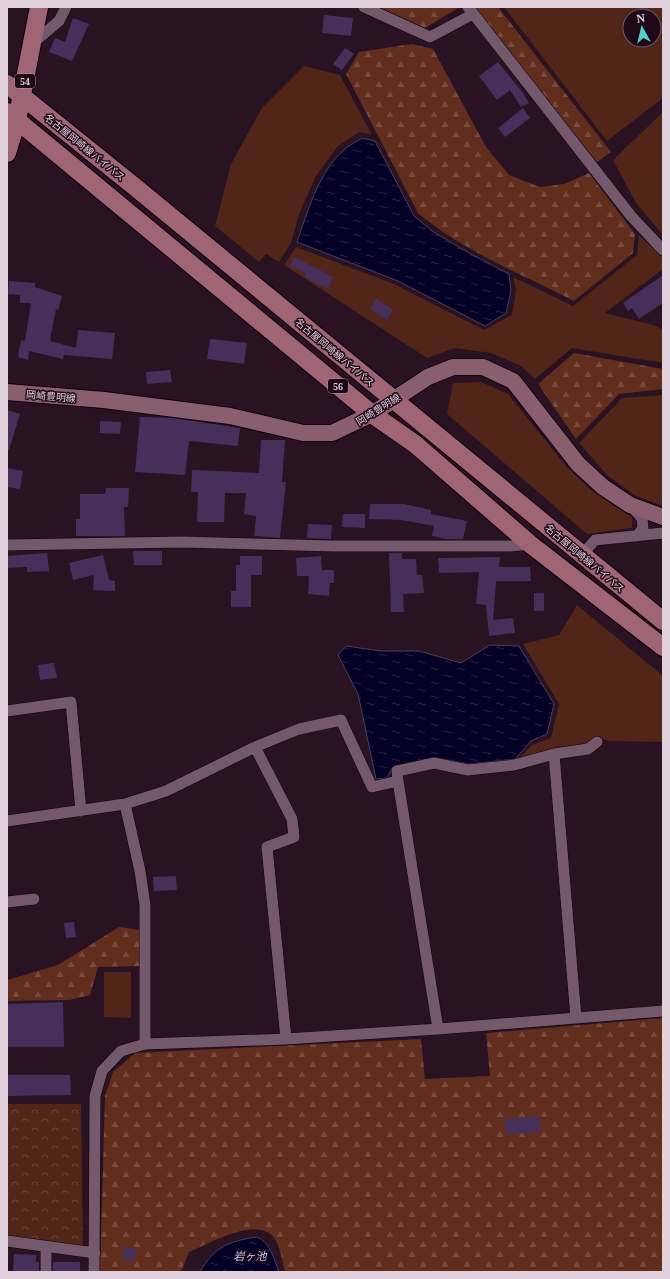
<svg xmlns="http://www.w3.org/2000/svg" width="670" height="1279" viewBox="0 0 670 1279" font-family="'Noto Serif','Noto Sans JP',serif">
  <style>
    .grass { fill: #512517; fill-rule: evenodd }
    .forest { fill: url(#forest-firs) }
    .park { fill: url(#park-crowns) }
    .water { fill: url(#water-ripples); stroke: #473f5d }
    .building { fill: #472f5b }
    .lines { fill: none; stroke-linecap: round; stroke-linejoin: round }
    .street-casing { stroke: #10010c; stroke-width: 12 }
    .secondary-casing { stroke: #10010c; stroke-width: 18 }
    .primary-casing { stroke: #10010c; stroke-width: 20 }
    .street { stroke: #74586b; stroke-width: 11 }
    .secondary { stroke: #895f70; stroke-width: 16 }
    .primary { stroke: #9f6575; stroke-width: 18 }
    .labels { text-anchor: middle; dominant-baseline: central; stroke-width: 3; stroke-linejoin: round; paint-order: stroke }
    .shield { fill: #1f0919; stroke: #a795a2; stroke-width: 1 }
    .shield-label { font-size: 9px; font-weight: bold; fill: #e1d1dc }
    .street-label { font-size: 10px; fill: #e1d1dc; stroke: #1f0919 }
    .water-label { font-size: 11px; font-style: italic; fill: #c4cbfa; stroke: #1f0919 }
  </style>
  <defs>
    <pattern id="forest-firs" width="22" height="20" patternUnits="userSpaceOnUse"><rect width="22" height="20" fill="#612d1d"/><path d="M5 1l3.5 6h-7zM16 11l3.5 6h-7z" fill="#774a3d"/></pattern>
    <pattern id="park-crowns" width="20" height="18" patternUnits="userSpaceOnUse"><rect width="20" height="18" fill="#512517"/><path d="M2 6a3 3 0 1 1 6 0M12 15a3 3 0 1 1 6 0" fill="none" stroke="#6a4438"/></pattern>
    <pattern id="water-ripples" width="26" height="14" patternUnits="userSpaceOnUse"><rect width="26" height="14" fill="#050026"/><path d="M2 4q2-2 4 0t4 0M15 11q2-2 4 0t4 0" fill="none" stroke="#292445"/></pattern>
  </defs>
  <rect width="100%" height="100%" fill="#291222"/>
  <path class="grass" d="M504,7H663V98L607,141ZM630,16H654V40H630Z
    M304,66L340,75L372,135L359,132L338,146L316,176L299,214L291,243L279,262L266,254L259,262L215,226L231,164L262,108Z
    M663,112V235L636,203L613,160Z
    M639,235L663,258V269L605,313L654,325L663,330V363L572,348L535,379L521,366L491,353L455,348L427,358L284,265L296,247L394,284L484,330L512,315L516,290L513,277L573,306L637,255Z
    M481,382L508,394L566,466L593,492L632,517V528L587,534L447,414L453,383Z
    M663,395V506L634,495L607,475L579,443L622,398Z
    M577,605L663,676V742L609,741L596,736L586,744L554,748L519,759L532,745L551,738L559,704L523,644L559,635Z
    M104,972H131V1018L104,1017Z"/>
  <path class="forest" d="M379,7H460L425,28Z
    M475,7H498L611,152L597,162Z
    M412,44L433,49L486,147L509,175L540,187L564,184L589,173L635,234L633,253L574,301C521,274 463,251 418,213L346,74L359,52Z
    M574,353L663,369V389L619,394L576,439L538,384Z
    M119,927L140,930V966L98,967L90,995L69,1000L7,1001V980L58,965Z
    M663,1018V1272H285C283,1263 280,1247 275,1239C259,1214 209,1244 189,1252L181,1272H100L105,1096L113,1072L135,1053L421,1039L425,1079L490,1076L486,1033Z"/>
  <path class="park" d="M7,1104H81L83,1246L7,1235Z"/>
  <path class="water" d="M362,138L375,141L414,216L432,231L469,253L509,274L511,291L506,313L485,326L398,281L297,242C307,213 319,171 344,150C349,145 356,142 362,138Z
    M490,645L519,646L554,704L547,734L531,741L515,759L469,764L437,758L392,768L387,778L376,779L358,694L338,655L346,646L381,651H419L461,663Z
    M257,1237C270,1242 274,1259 279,1272H200C214,1247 229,1241 257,1237Z"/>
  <path class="building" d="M324,15L353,18L351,36L322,33Z
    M73,18L89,24L72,61L49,52L55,38L65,42Z
    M345,48L354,54L342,70L333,64Z
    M498,62L523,93L529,103L521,107L510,90L497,100L479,76Z
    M523,108L530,118L505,137L498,128Z
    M294,257L333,277L328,289L304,277L306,273L290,266Z
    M663,275V303L639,319L632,308L628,311L623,303Z
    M9,281L35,283V287L62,296L58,310L56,309L50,341L76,348L78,330L115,333L112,359L64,355L63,359L29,351L28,360L18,357L21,340L25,341L31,303H20V295L8,294Z
    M376,298L393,310L387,320L370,309Z
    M210,339L247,343L244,364L207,359Z
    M170,370L172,382L147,384L146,372Z
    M7,410L20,414L9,450H7Z
    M140,417L173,418L240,428L238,446L189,441L185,475L135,472Z
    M100,421L121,422L120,434L100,433Z
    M261,440H285L282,482H286L280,538L254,536L256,516L244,514L246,493H225L224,522H197L198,492H191L192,470L259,473Z
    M7,468L23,471L20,489L7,487Z
    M106,488H129L128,507H124L125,536H76V519H80V494H105Z
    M370,504H404L431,510V514L467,521L463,539H446L432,536L434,526L402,520L369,519Z
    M343,514H365V528L342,527Z
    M308,524L332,525L331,539L307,538Z
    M133,551H162V565H134Z
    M47,553L49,571L27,572V567L7,568V556Z
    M389,553H402V559H416L417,575H422L424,593L403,594L404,612H391Z
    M103,555L109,580L115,581V591L93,590L94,575L73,580L69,563Z
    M240,556H262V575H251V607H231V591H236V565H240Z
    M321,556L322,570H334V583H330L329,596L308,594L309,576H297L296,558Z
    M500,557L499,567H530L531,581H496L493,620L513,618L515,633L489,636L486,605L476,604L479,572L439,573L438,558Z
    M534,593H544V611H534Z
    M54,663L57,678L40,680L38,665Z
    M176,876L177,890L154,891L153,877Z
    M74,922L76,937L66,938L64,923Z
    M63,1002L64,1047H7V1004Z
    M7,1075H70L71,1095L7,1096Z
    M539,1116L541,1132L506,1134L505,1119Z
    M125,1246L137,1249L133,1261L122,1258Z
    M14,1254L36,1255V1262H39V1272H13Z
    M53,1262H80V1272H53Z"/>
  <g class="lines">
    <defs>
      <path id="street" d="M364,7L430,37L473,14
        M468,7L631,216L663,250
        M33,43L59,21L66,7
        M632,507L642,518L643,528L637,536
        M7,545L182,542L334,546H511L530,544
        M582,555L595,540L663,533
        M7,711L71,702L81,811
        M255,747L292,819L294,837L267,847L286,1039
        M554,754L576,1018
        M398,781L438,1029
        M125,804L140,871L145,905V1044
        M7,821L125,804L166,791L255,747L299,729L341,720L372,787L398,781L397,771L434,763L468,770L514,765L554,754L588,749L597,742
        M7,902L34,899
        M7,1241L95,1253
        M46,1272V1247
        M94,1272L95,1096L102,1071L121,1051L145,1044L286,1039L438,1029L663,1011"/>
      <path id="secondary" d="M7,392L104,400L230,416L303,433H332L372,414L428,377L453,367H483L513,381L578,464L603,487L630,505L663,517"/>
      <path id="primary" d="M7,84L135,187L663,621
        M7,112L372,414L415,444L530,544L663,647
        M7,153L17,120L39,7"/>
    </defs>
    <use href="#street" class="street-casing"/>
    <use href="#secondary" class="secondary-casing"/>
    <use href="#primary" class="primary-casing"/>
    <use href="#street" class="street"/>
    <use href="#secondary" class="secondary"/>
    <use href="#primary" class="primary"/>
  </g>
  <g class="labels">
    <g class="shield">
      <rect x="15" y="74" width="20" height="14" rx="3"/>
      <rect x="328" y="379" width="20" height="14" rx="3"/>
    </g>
    <g class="shield-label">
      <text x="25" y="81">54</text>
      <text x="338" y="386">56</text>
    </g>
    <g class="street-label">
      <text transform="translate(85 147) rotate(39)">名古屋岡崎線バイパス</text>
      <text transform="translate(335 352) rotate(40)">名古屋岡崎線バイパス</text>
      <text transform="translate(51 396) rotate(5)">岡崎豊明線</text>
      <text transform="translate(378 409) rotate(-32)">岡崎豊明線</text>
      <text transform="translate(585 558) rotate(40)">名古屋岡崎線バイパス</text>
    </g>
    <g class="water-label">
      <text x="250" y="1255">岩ヶ池</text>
    </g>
  </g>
  <rect width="670" height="1279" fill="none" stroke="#e1d1dc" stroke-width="16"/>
  <g transform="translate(642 28) rotate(352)"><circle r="19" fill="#1f0919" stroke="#6d5967"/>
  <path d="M0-3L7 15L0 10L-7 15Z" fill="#55cec5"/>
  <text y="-6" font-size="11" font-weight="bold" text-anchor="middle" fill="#e1d1dc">N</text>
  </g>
</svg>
